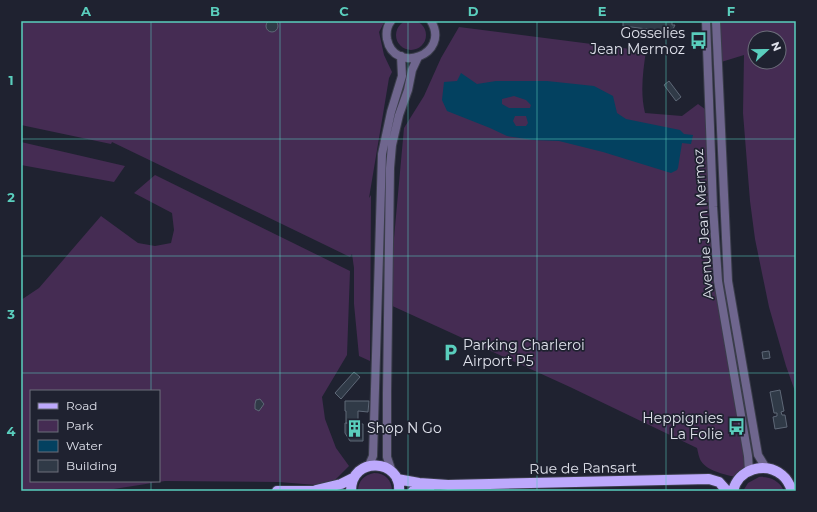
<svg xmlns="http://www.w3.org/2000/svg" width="817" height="512" viewBox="0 0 817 512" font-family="Montserrat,sans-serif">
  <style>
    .green { fill: #452c53; fill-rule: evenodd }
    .water { fill: #034160; fill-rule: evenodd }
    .building { fill: #303a47; stroke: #5e6877 }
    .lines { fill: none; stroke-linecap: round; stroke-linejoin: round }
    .tertiary-casing { stroke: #3a3d4a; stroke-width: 10 }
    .primary-casing { stroke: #3a3d4a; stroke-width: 12 }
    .tertiary { stroke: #6f668e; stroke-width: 8 }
    .primary { stroke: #bda9fc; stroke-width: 10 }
    .grid { fill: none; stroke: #5acebd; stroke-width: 1; stroke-opacity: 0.55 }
    .labels { text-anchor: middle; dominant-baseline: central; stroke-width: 3.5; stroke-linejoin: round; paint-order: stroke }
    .poi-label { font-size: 14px; fill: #dfe1eb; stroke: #1f2230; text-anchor: end }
    .street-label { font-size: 14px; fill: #dfe1eb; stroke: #1f2230 }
    .neatline { fill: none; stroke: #5acebd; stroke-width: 1.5 }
    .grid-label { font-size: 13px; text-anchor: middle; font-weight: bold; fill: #5acebd }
  </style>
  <rect width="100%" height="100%" fill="#1f2230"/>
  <path class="green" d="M396 35a15 15 0 1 1 30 0a15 15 0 1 1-30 0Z
    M21,21H385L379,32L384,55L392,72L389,78L369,198L371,195L370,361L359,356L354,304V268L352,254L350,257L112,142L111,144L21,125Z
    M717,21H796L794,127L796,163V394L786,366L769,307L755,239L750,201L743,113L744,55L718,63ZM755,38H779V62H755Z
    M459,27L646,51C643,71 640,93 645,113L682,116L698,104L709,112L718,281L748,456L740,478C728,475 708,472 701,461C699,458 698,452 697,448L570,387L388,304L404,128L424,96L441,58Z
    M21,142L125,166L114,182L21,165Z
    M155,175L350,271L347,355L322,397L325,419L336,448L349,466L329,486L279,482L165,481L101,491H21V300L39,288L101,216L138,243L155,246L171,243L174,230L172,213L134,193ZM31,391H159V481H31Z
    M374,473C385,473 392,480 392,491H358C358,481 364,475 374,473Z
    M759,477C770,476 780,481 784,491H743L748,483Z"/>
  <path class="water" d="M461,73L477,84L496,81H547L594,86L613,96L617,113L626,119L680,130L684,134L693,135L691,144L682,143L678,168L677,170L671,173L603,152L559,141L533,140L507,136L490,128L447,111L442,100L444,82L457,81ZM514,96L526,100L531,105L530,108H509L502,104V99ZM515,116H526L528,123L526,126H516L513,121Z"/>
  <path class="building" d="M266 26a6 6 0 1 1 12 0a6 6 0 1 1-12 0Z
    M623,21H672V25H675L672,31L659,30V32L646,30L647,29L623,26Z
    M669,81L681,97L676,101L664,85Z
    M769,351L770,358L763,359L762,352Z
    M354,372L360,377L341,399L335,393Z
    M780,390L784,411L781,412L782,415H785L787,427L775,429L773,417L777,416V413H774L770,392Z
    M260,399L264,404L259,411L255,409V404L256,400Z
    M345,401H369L368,412L358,411V423H346V411H345Z
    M345,423L363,424V441H350L345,433Z"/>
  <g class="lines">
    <defs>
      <path id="tertiary" d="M391,21C387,26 386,33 387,39C394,75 451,55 431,21
        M706,21L713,207L718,281L748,456L749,471
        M716,21L728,281L758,455L766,468
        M369,465L373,456L382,154L391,112L402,76L401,56
        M392,472L387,457V393L390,168L392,145L399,115L408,90L412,70L418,57"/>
      <path id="primary" d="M397,479L419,483L448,485L709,479L719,482L727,491
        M316,490L341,484L353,478
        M277,491H322
        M351,491C351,455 402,459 399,491
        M413,491L430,487
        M733,491C738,469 765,461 782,475C787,479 790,485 792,491"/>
    </defs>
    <use href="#tertiary" class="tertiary-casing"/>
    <use href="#primary" class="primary-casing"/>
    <use href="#tertiary" class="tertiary"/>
    <use href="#primary" class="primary"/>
  </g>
  <path class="grid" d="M151,21V391M280,21V491M408,21V491M537,21V491M666,21V491M21,139H796M21,256H796M21,373H796M151,481V491"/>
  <defs>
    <symbol id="bus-bare" viewBox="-9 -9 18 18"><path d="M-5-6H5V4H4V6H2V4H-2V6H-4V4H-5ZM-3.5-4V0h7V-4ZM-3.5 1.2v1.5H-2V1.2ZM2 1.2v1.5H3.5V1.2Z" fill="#5acebd" stroke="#1f2230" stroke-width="2.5" paint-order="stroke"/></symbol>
    <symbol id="parking-bare" viewBox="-9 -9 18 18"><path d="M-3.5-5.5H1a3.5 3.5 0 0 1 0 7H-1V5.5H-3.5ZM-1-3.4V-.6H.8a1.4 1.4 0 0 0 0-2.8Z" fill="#5acebd" stroke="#1f2230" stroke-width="2.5" paint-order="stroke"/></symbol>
    <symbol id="building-bare" viewBox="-9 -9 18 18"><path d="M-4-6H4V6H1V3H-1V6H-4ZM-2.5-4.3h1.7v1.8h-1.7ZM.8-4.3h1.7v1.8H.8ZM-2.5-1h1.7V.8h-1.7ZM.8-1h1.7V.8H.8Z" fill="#5acebd" stroke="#1f2230" stroke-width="2.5" paint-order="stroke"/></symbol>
  </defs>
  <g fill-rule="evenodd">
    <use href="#bus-bare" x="686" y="28" width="25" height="25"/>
    <use href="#parking-bare" x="438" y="340" width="25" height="25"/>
    <use href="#bus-bare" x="724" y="414" width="25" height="25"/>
    <use href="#building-bare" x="342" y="416" width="25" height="25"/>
  </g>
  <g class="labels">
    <g class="poi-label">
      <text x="685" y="33">Gosselies<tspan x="685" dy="16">Jean Mermoz</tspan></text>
      <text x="463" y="345" text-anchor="start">Parking Charleroi<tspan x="463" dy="16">Airport P5</tspan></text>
      <text x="723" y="418">Heppignies<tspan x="723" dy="16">La Folie</tspan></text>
      <text x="367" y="428" text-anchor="start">Shop N Go</text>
    </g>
    <g class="street-label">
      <text transform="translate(703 224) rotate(-94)">Avenue Jean Mermoz</text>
      <text transform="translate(583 468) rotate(-1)">Rue de Ransart</text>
    </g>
  </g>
  <rect width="817" height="512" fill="none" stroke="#1f2230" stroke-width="44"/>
  <rect x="30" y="390" width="130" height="92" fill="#1f2230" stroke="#6c6e7b"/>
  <rect x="38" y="403" width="20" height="6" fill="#bda9fc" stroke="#6c6e7b"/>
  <text x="66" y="410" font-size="12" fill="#dfe1eb">Road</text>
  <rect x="38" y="420" width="20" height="12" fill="#452c53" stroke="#6c6e7b"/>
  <text x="66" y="430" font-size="12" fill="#dfe1eb">Park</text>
  <rect x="38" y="440" width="20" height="12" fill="#034160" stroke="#6c6e7b"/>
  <text x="66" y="450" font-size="12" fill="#dfe1eb">Water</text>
  <rect x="38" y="460" width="20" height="12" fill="#303a47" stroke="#6c6e7b"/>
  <text x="66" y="470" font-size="12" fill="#dfe1eb">Building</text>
  <g transform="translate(767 50) rotate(68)"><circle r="19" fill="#1f2230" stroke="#6c6e7b"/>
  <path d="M0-3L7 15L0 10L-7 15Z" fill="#5acebd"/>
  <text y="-6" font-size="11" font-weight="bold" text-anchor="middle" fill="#dfe1eb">N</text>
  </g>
  <rect x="22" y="22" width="773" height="468" class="neatline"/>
  <g class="grid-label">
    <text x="86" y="16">A</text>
    <text x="215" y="16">B</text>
    <text x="344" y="16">C</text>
    <text x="473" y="16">D</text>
    <text x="602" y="16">E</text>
    <text x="731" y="16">F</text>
    <text x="11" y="85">1</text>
    <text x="11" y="202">2</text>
    <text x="11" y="319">3</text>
    <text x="11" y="436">4</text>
  </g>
</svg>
